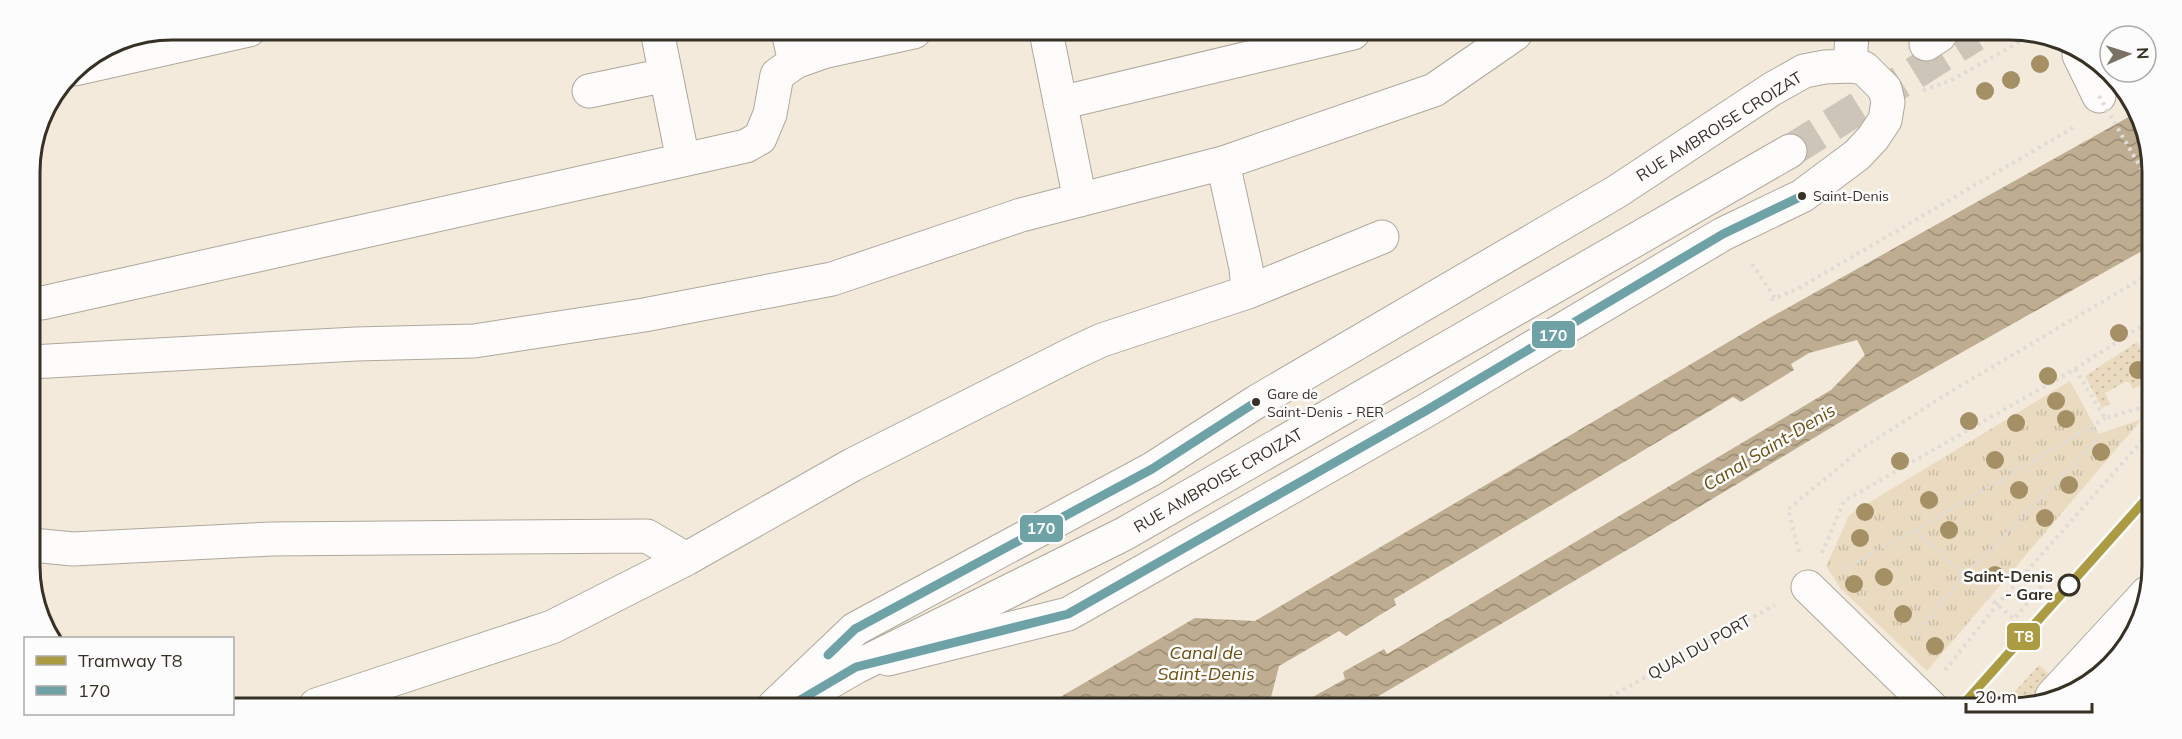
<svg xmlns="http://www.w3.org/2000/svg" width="2182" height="739" viewBox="0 0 2182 739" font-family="Mulish,sans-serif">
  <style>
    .grass { fill: url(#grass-dots) }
    .park { fill: url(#park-tufts) }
    .water { fill: url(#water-waves); fill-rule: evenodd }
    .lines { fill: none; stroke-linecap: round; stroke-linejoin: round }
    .major-tunnel { stroke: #cdc5b7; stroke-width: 33; stroke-dasharray: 33 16; stroke-linecap: butt }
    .minor-casing { stroke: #afa79c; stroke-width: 35 }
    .major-casing { stroke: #afa79c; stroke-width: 35 }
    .path { stroke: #dfdcd7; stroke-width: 4; stroke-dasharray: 3 4.5; stroke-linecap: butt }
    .minor { stroke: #fdfcfa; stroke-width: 33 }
    .major { stroke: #fdfcfa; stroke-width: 33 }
    .path-bridge { stroke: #dfdcd7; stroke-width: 4; stroke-dasharray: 3 4.5; stroke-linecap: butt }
    .bus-1-casing { stroke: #fcfcfc; stroke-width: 14 }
    .bus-1 { stroke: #6fa2a7; stroke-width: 9 }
    .tram-1-casing { stroke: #fcfcfc; stroke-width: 14 }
    .tram-1 { stroke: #ab9c43; stroke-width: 9 }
    .tree { fill: #a49064 }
    .bus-dot { fill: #373024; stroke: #fcfcfc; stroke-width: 2 }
    .stop-dot { fill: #fcfcfc; stroke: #373024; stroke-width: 3 }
    .labels { text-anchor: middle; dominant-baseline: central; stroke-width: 5; stroke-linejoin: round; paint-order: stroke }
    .bus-label { font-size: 14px; fill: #373024; stroke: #fcfcfc; text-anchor: start }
    .street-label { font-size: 16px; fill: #373024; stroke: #fcfcfc }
    .stop-label { font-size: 16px; font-weight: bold; fill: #373024; stroke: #fcfcfc; text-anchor: end }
    .water-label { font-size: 18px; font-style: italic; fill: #6d4f10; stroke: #fcfcfc }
    .rim { fill: none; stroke: #373024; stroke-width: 3 }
    .line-badge { stroke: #fcfcfc; stroke-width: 2 }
    .badge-label { font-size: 16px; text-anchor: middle; font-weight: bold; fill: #fff }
  </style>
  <defs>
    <pattern id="grass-dots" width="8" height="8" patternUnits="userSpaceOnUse" patternTransform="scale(1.5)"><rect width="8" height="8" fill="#eadbc0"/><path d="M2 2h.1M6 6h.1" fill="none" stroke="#c9bca5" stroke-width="1.8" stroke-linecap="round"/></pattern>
    <pattern id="park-tufts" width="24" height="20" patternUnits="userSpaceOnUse" patternTransform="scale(1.5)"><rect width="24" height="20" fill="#eadbc0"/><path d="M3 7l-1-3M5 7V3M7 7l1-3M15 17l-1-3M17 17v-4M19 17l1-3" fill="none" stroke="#c9bca5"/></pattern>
    <pattern id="water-waves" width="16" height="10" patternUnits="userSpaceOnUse" patternTransform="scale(1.5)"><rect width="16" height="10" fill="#bead90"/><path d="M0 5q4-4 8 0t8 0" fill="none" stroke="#9b8d75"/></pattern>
  </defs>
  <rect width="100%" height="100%" fill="#f3eadc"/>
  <path class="grass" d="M2137,342L2148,362V381L2133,389L2129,382H2125L2105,393L2110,404L2102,408L2085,376Z
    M2039,665L2052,677L2024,707L2019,709H1999Z"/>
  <path class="park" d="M2070,381L2099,434L2142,419L1927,671L1841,589L1826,566L1850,514Z"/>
  <path class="water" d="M2134,114L2149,145V247L1872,403L1649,537L1360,707L1045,706L1195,618L1255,621L1764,321ZM1857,340L1865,355L1831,390L1387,654L1384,649L1343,672L1345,679L1302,703L1271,697L1279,666L1339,631L1346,636L1396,605L1394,599L1733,397L1741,402L1794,370L1791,364L1809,353Z"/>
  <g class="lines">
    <path class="major-tunnel" d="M1790,151L1975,35"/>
    <defs>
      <path id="minor" d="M657,31L683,160
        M788,32L795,62
        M1046,32L1080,200
        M1926,44L1940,35
        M2079,55L2099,96
        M1850,66L1852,34
        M75,69L249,30
        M589,91L666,75
        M1060,103L1353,33
        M1223,163L1434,90L1515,34
        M31,303H42L746,146L760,138L770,114L777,75L795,62L823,52L914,32
        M31,362L356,344L474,341L644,315L832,279L1021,215L1223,163L1246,268L1248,292
        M32,545L73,549L271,539L647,536L686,559
        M1808,587L1932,708
        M2052,696L2147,593
        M316,705L552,627L686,559L852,465L1074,353L1102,340L1248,292L1382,237
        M774,706L855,629L1152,469L1256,402L1616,192L1772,89L1804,71L1825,67L1850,66L1864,68L1885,89L1888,102L1885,120L1873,138L1857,155L1802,196L1723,234L1427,410L1068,614L888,659"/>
      <path id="major" d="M789,706L856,667L1124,534L1790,151"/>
    </defs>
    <use href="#minor" class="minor-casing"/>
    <use href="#major" class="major-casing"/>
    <path class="path" d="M1923,90L1950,81L2032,35
      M1752,264L1775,298
      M1771,300L1799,288L2076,126
      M2075,369L2105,418L2144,407L2148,409
      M1916,530L1964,576L2014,619L2053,573
      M1799,552L1788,509L1864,447L1945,395L2149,274
      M1822,553L1844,501L2075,369L2148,322
      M1843,569L1916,530L2105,418
      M1914,635L1964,576L2098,439L2091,425
      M1945,670L1997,605L2148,434
      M1590,708L1775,605"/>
    <use href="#minor" class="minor"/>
    <use href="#major" class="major"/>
    <path class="path-bridge" d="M2099,96L2149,182"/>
    <defs>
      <path id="bus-1" d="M828,655L855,629L1152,469L1256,402
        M790,706L856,667L1068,614L1427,410L1723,234L1802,196"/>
    </defs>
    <use href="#bus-1" class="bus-1-casing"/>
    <use href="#bus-1" class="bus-1"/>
    <defs>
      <path id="tram-1" d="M1959,709L2148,497"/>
    </defs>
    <use href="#tram-1" class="tram-1-casing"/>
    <use href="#tram-1" class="tram-1"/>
  </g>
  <g class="tree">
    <circle cx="2040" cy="64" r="9"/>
    <circle cx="2011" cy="80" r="9"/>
    <circle cx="1985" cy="91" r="9"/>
    <circle cx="2119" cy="333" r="9"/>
    <circle cx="2138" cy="370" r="9"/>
    <circle cx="2048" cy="376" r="9"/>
    <circle cx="2056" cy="401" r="9"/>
    <circle cx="2066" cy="419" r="9"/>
    <circle cx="1969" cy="421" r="9"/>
    <circle cx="2016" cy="423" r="9"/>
    <circle cx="2101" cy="452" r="9"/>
    <circle cx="1995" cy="460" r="9"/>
    <circle cx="1900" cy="461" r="9"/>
    <circle cx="2069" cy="485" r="9"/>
    <circle cx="2019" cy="490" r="9"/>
    <circle cx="1929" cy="500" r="9"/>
    <circle cx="1865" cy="512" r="9"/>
    <circle cx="2045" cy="518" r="9"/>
    <circle cx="1949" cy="530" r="9"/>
    <circle cx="1860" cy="538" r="9"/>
    <circle cx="1995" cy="575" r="9"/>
    <circle cx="1884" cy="577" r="9"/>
    <circle cx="1854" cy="584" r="9"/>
    <circle cx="1903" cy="614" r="9"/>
    <circle cx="1935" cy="646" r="9"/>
  </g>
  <g class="bus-dot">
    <circle cx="1802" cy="196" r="5"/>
    <circle cx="1256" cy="402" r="5"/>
  </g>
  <circle class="stop-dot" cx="2069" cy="585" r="10"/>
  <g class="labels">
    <g class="bus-label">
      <text x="1813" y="196">Saint-Denis</text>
      <text x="1267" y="394">Gare de<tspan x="1267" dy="18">Saint-Denis - RER</tspan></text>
    </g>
    <g class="street-label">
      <text transform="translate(1719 126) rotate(-32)">RUE AMBROISE CROIZAT</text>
      <text transform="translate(1218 480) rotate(-30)">RUE AMBROISE CROIZAT</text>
      <text transform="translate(1699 647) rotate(-29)">QUAI DU PORT</text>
    </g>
    <g class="stop-label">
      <text x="2053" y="576">Saint-Denis<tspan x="2053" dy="18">- Gare</tspan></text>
    </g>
    <g class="water-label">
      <text transform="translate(1769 447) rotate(-31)">Canal Saint-Denis</text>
      <text x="1206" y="652">Canal de<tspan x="1206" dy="21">Saint-Denis</tspan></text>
    </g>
  </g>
  <path d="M0 0H2182V739H0ZM172 40H2010A132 132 0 0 1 2142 172V566A132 132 0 0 1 2010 698H172A132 132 0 0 1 40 566V172A132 132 0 0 1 172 40Z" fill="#fcfcfc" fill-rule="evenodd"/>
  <path class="rim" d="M172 40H2010A132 132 0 0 1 2142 172V566A132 132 0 0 1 2010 698H172A132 132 0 0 1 40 566V172A132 132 0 0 1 172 40Z"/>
  <g class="line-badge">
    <rect x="1531" y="320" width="45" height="29" rx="6" fill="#6fa2a7"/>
    <rect x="1019" y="514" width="45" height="29" rx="6" fill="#6fa2a7"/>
    <rect x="2006" y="622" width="35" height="29" rx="6" fill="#ab9c43"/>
  </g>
  <g class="badge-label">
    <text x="1553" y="341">170</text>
    <text x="1041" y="534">170</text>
    <text x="2024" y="642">T8</text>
  </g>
  <rect x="24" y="637" width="210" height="78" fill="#fcfcfc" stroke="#adaaa6" stroke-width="1.5"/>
  <rect x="36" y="656" width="30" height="9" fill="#ab9c43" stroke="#adaaa6" stroke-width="1.5"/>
  <text x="78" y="667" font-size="18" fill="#373024">Tramway T8</text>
  <rect x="36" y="686" width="30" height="9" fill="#6fa2a7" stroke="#adaaa6" stroke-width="1.5"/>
  <text x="78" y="697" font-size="18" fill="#373024">170</text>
  <g transform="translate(2128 54) rotate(87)"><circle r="28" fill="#fcfcfc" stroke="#adaaa6" stroke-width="1.5"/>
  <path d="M0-4.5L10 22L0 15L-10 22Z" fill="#797164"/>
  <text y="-9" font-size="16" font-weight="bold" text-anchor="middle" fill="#373024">N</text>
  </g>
  <path d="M1966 703v9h126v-9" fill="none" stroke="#373024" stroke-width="3"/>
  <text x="1975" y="703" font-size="18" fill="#373024" stroke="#fcfcfc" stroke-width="4.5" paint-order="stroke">20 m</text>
</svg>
